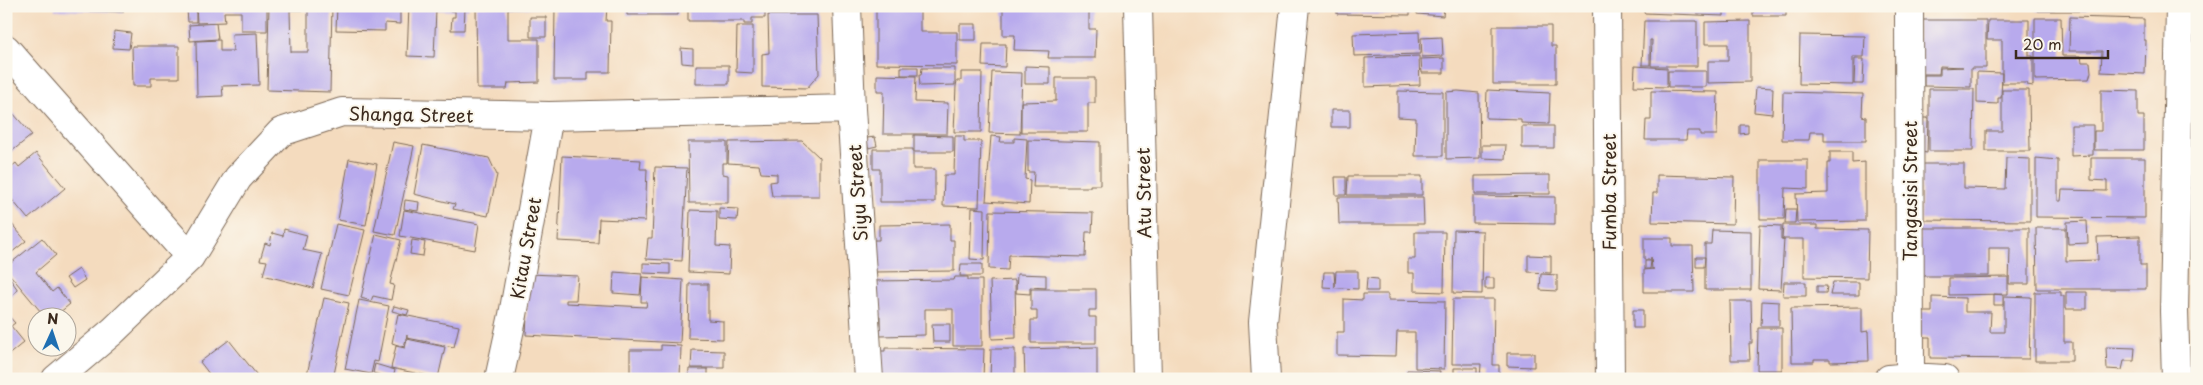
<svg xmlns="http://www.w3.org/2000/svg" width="2203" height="385" viewBox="0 0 2203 385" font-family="'Playpen Sans',sans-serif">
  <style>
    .building { fill: #b8aaed; fill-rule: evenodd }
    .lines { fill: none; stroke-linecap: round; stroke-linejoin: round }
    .minor-casing { stroke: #7c6856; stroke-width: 30 }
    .minor { stroke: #fff; stroke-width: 28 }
    .labels { text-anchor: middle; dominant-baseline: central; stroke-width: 4; stroke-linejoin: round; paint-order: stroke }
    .street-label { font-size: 18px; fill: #3b2a1e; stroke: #fbf7ec }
  </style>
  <rect width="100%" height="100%" fill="#fbf7ec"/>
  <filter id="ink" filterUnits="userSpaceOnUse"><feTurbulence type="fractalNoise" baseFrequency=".02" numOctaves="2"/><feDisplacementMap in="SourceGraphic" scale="10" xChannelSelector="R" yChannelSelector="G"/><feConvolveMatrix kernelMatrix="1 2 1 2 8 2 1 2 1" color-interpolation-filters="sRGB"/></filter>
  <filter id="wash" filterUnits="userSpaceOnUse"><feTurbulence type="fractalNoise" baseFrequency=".0096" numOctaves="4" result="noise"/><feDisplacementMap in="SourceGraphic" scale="20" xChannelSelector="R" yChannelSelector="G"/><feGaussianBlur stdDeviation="1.12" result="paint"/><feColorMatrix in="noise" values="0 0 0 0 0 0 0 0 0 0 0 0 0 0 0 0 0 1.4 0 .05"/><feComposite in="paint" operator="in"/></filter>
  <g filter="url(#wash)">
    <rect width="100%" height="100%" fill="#f4dbbe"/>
    <g id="blocks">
      <path class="building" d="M55,6H123V12L55,10Z
        M196,6H260V8H267V31H241V12H224L225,22L197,23Z
        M269,6H332L330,92L267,90ZM290,10H308V52H291Z
        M337,6H400V24L385,23V31L336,30Z
        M409,6H469L468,9H465L464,30H451L452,17H455V11L436,10L434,57L407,56Z
        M476,6H539V8L508,9V39H539V82L508,83L507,89H477Z
        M555,6H607L606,21H611L610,72H588V80H554Z
        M627,6H678V15H627Z
        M688,6H748V9H751V6H765V18H752V24H744V21H688Z
        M1003,6H1089V29H1096L1095,58H1048L1049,51L1014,50L1015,35H1003Z
        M1337,6H1410V15L1337,14Z
        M1417,6H1444L1443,16L1417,14Z
        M1644,6H1724V16L1644,13Z
        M1753,6H1786V16H1753Z
        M1928,6H1993V11L1928,9Z
        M2037,6H2088V11H2037Z
        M196,9V22H188L187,10Z
        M876,9H920V32H957V65L876,64Z
        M768,15H817L819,74L807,88L762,87V54L769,53Z
        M530,17H546V37H530Z
        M2070,17L2144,19V40H2146L2145,74L2101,72L2102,51H2069Z
        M2035,18H2061L2062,56H2081L2082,62H2090L2091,72L2089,79L2035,80Z
        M1918,20H1986V68H1971V87L1924,86V75H1940V68L1963,67L1940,66L1939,74H1918Z
        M1988,20H2029V56H2033V86L2027,85V83H2002V40H1987Z
        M1644,21H1697V66H1651L1652,40H1650V65H1642Z
        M1750,21V82L1708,83V61H1728V44H1705V22Z
        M216,23L218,39L190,41L189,25Z
        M960,24H976V40H960Z
        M737,26H753V73L736,72Z
        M1493,26H1551V46H1556V84H1493Z
        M114,31L131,33L129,49L113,48Z
        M1419,32L1420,54L1354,56L1353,34Z
        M257,33L259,85L222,86L223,96L197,97L196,41L220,40V51H233L232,34Z
        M1800,35L1865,36L1864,57H1853V85L1799,84Z
        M1442,37L1443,56L1422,57L1421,38Z
        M983,44H1006L1005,67L982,66Z
        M132,46H179V78H151V86H133Z
        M681,48L693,49V64L682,63Z
        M1419,56L1420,85L1365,87V58Z
        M1444,58V73H1422L1421,59Z
        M1855,59H1864L1863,84H1854Z
        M696,65H729V84H696Z
        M1025,66L1050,67V84H1025Z
        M1635,66L1667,68V87L1634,86Z
        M901,67H918V75H901Z
        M922,68H955V85L920,86L919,75H921Z
        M1668,71H1706V87H1668Z
        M961,72H982L981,132H954L956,86L957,81H961Z
        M992,72L1022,73L1020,134L989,133Z
        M1977,72L2002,73L2001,98H1998V104L1977,103Z
        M877,75L916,76L915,102L948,103L947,134H883L884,91H877Z
        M1056,78H1095V103H1088V132H1021V102L1056,101Z
        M1756,87L1773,88L1772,114L1754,112Z
        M1929,89H1974L1973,151H1929Z
        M1487,90L1550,93L1549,124L1521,123V119L1486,118Z
        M2002,90H2029L2030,151H1986V131H2002Z
        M2101,90L2138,91V116H2144V150H2094V131H2101Z
        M1398,91L1443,92V156H1415L1416,118L1398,117Z
        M1458,91L1479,93L1480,158L1446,159V92Z
        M1651,91L1718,92L1717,135H1700V131H1687L1686,140H1645L1646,120H1651Z
        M1783,92L1863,94L1862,116L1866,117V141H1824V132H1810L1809,140H1782Z
        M6,105L32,135L6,156L10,160L6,163Z
        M1331,110H1350V127H1331Z
        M1922,118H1928L1927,153L1921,152Z
        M2190,124L2197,125V154L2189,153Z
        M1740,125H1748V133L1740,134Z
        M2071,125H2093V155L2071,156Z
        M1522,126H1554V148H1522Z
        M914,135L953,136V152H914Z
        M955,136H964V141H981L979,207L943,206L944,175H954Z
        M991,136L1001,137L1000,142H1014V138L1027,139L1025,179L1030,180L1029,204L986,201Z
        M875,137L877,146L868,148L867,138Z
        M1028,140L1100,142V185H1090V187H1033L1034,172H1028Z
        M802,141L819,157V196H772L770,182L777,181V174L761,173L759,165L728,163L729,142Z
        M393,142L414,146L395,235L374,231Z
        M688,142H727V163H722V174L728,175V203H689Z
        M423,145L489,158L497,175L488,216L453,209L455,204L414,194Z
        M1482,145H1506L1505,159L1482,158Z
        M873,149H913V169H935V202H880V169H873Z
        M1830,152H1852V163L1865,162V221L1797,222L1796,194L1828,193V163H1830Z
        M36,153L65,188L28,219L9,196L6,199V171L16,163L19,167Z
        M562,156L641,160L640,169H647L645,221L599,219L598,243L558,241Z
        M2193,156H2197V188H2191Z
        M2006,158L2030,159V221L1921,220L1922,164H1964V188L2005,189Z
        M2036,158L2058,160V201H2061L2062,190L2107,191V181L2091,180V158H2145V218L2036,217Z
        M349,159L377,164L366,225L338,220Z
        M1760,160H1808V189L1785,188L1784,219H1760Z
        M655,167L687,168L682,261L646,259L648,238H652Z
        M1550,175V194H1475V176Z
        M1657,175L1734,177L1733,224L1652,222L1653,193H1657Z
        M1348,176H1422V195H1347Z
        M1335,177H1346V195H1336Z
        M1473,196L1555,197V224L1473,223Z
        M1338,197H1423L1424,224H1339Z
        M405,200L419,202L418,211L404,209Z
        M719,208L738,209L737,220L719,219Z
        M972,208L985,209L984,260L970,259Z
        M1786,209H1796L1795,223H1785Z
        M404,210L479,224L475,250L400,236Z
        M690,210L717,211L716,246L730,247L729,274L688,272Z
        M990,211L1093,213L1092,232H1086L1085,257L1009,255L1008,270L989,269Z
        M6,217L26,241L6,257Z
        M2087,221L2088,243L2068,244L2067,222Z
        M336,224L365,230L349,295L321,289Z
        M950,224V240H954V271L873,272V240H879V225Z
        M1760,225L1781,226V239H1784L1781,290L1758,289Z
        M1783,225H1817V229L1868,230L1867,278L1804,277V239H1782Z
        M1919,228H2029V284H2009L2010,248H1989V276H1921Z
        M2036,228H2066V261L2098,260L2097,237L2140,236V265H2146V289H2037Z
        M284,229L307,235L303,250L322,254L313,288L263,275L267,261L260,260L265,243L270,245L272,233L283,236Z
        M1454,230L1483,231L1482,294L1453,293Z
        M1712,230L1751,231V290H1705V244H1711Z
        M1415,232H1445L1444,292L1414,291V273H1408V259H1415Z
        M376,234L401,240L390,284L394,285L391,300L373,296L371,301L361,298Z
        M42,238L56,255L36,272L52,292L57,288L70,304L53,318H46L6,270V267Z
        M1644,238H1672V246H1693L1694,292H1644V270L1654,269H1652L1651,257V260H1644Z
        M412,240L425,242L423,256L410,254Z
        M1528,255L1551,256V273L1528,272Z
        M1696,257H1705L1704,267H1696Z
        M1645,261H1651L1650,269H1645Z
        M643,263L670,264V274L643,273Z
        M961,264H982V276H960Z
        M79,269L85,280L73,288L66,278Z
        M1336,271H1358V289L1323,287L1324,272H1334L1335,286Z
        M614,272L642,274L640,295L613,293Z
        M6,273L18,290L6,300Z
        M529,274L578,276L576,300H566V303L646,307L647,302H641L642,277L683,280L680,343L526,335Z
        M1017,274L1046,275V288L1030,287V294L1016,293Z
        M1541,274L1557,275V291L1540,290Z
        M955,277H968V280H982V346H953V309H925V335L880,336V316H872L871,281L954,280Z
        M2008,277V294L1949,295V278Z
        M1367,278L1378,279V291H1366Z
        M1485,278H1494V289H1485Z
        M1015,280L1016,338L992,339L990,281Z
        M1784,282H1806V296H1783Z
        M1833,282H1859V295H1830Z
        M689,284H708V320L723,321V339L688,338Z
        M1817,286H1827L1826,293H1817Z
        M1031,289H1096V310H1089V317H1096V343H1031V320H1037V310H1031Z
        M2035,292H2061V296H2064V342H2072V361H2035Z
        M2066,292H2087V309H2066Z
        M1363,294H1388V300L1445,301L1444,369L1415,368V332H1397L1396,356L1337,355V332H1344V299L1363,300Z
        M1994,294L2003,295V305H1994Z
        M2004,296L2031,297L2029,359L1930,358V337H1920L1921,312H1932V297L1965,298V312H1991L1990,332H2004Z
        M324,298L349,303L333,379H306Z
        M1453,299H1494L1493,365H1499V379H1480L1481,364H1452Z
        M359,300L389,306L378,362L374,361L371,374L345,369Z
        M1730,301H1751L1752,343H1749L1750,360H1731Z
        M1762,301L1779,302V326H1761Z
        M394,306L409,310L407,315L392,311Z
        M1862,307V332L1868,331L1869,361L1830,362V359H1814V362H1792L1791,308Z
        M1633,310H1643V328H1633Z
        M6,313L15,323L11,326L24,342L6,357Z
        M398,314L459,326L454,347L407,338V335L404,347L392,343Z
        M932,324H950V342H933Z
        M1758,328H1782V370H1757Z
        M407,339L445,347L438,378L391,368L396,346L405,348Z
        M229,340L260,379H213L200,362Z
        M661,345L681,346L680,379H630V350H661Z
        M1097,347V379H1025L1024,349Z
        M2106,347L2135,348L2134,361H2124L2122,370L2107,369Z
        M885,348L984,349L983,379H877L878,351H885Z
        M991,349H1015V379H990Z
        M692,350L724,351V368H691Z
        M1507,353H1534V367L1507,366Z
        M375,364L395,370L393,379L373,373Z
        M1454,368H1477V379H1454Z
        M689,369H708V379H688Z
        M1407,370L1440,371L1439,379H1406Z
        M1521,375L1559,376V379H1521Z"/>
    </g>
  </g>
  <g filter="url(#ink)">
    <use href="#blocks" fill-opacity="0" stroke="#7c6856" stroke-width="1"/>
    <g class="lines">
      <defs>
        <path id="minor" d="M847,6L851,109L869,379
          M1138,6L1147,379
          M1607,6L1610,379
          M1909,6L1910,377
          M6,49L190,257
          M56,379L113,331L190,257L238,178L281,132L342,112L549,116L851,109
          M499,379L513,315L549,116
          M1266,379L1263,322L1295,6
          M1889,379L1910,377L1945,379
          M2176,379L2174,311L2180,6"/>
      </defs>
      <use href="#minor" class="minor-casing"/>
      <use href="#minor" class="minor"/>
    </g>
  </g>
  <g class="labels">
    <g class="street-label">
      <text transform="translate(411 114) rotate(1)">Shanga Street</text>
      <text transform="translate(1909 191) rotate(-90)">Tangasisi Street</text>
      <text transform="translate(1608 192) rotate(-90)">Fumba Street</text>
      <text transform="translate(857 193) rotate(-94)">Siyu Street</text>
      <text transform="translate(1143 193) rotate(-91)">Atu Street</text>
      <text transform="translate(525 248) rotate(-80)">Kitau Street</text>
    </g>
  </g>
  <rect width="2203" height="385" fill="none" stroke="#fbf7ec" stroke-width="25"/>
  <g transform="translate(52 332) rotate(3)"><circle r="24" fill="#fbf7ec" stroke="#aea59a"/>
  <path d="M0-4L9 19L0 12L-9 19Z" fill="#1f6fb2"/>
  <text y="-8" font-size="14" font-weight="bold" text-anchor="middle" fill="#3b2a1e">N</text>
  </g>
  <path d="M2016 50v8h92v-8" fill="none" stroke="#3b2a1e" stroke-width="2.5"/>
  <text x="2023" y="50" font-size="15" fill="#3b2a1e" stroke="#fbf7ec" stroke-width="4" paint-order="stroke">20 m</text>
</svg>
